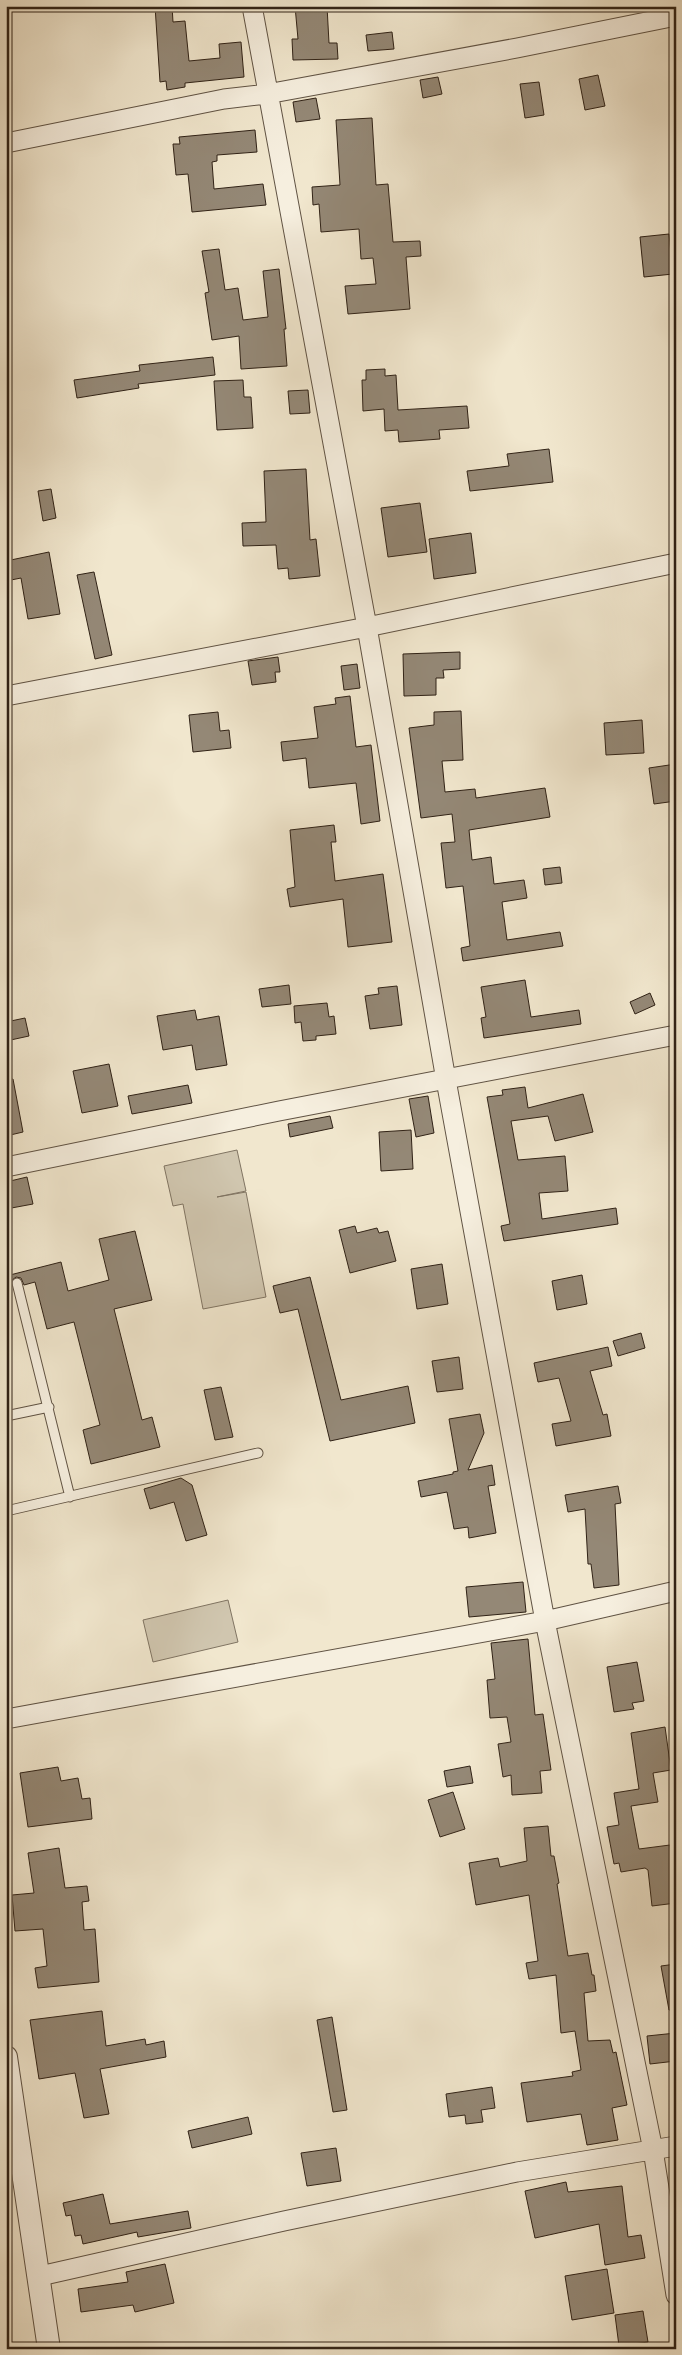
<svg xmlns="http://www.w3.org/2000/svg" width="682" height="2355" viewBox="0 0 682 2355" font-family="'Old Standard TT',serif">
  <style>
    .green { fill: #d0c6af; stroke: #807462 }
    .building { fill: #948876; stroke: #302216 }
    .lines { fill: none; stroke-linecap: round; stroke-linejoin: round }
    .service-casing { stroke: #605344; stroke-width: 11 }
    .minor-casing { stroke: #605344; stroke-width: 21 }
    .tertiary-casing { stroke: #605344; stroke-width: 24 }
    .service { stroke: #f6efdf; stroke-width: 9 }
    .minor { stroke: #f6efdf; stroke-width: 19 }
    .tertiary { stroke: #f6efdf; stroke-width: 22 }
  </style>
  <rect width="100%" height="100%" fill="#f1e7ce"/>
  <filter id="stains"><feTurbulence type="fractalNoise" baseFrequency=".004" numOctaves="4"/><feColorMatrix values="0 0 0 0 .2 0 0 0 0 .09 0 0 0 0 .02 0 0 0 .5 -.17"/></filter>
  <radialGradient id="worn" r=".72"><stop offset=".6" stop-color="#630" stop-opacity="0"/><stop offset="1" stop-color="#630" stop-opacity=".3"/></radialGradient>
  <path class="green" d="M237,1150L246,1191L217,1197L246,1192L266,1297L203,1309L183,1204L173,1206L164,1166Z
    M228,1600L238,1642L153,1662L143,1620Z"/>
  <path class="building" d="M155,6H172L173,22L185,21L189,61L220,58L219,44L241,42L244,77L185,83V87L167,90L166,81L160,82Z
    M295,6H327L329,43H337L338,59L293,60L292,39H298Z
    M392,32L394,49L368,51L366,35Z
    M598,75L605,106L585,110L579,79Z
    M438,77L442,94L423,98L420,80Z
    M539,82L544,115L525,118L520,84Z
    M316,98L320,119L296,122L293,102Z
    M372,118L376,185L388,184L393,242L420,241L421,256L406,257L410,309L348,314L345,286L376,284L373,258L361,259L359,229L321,232L319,204L313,205L312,187L340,185L336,120Z
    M255,130L257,152L217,155V161L212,162L214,189L263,184L266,205L192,212L188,174L176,175L173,144H180L179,137Z
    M669,234L673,274L644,277L640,237Z
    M219,249L225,290L238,288L243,320L268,317L263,271L279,269L286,329H284L287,366L241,369L239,336L212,340L205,293L209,292L202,251Z
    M213,357L215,375L138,384L139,388L77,398L74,380L140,371L139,365Z
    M385,369V376L396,375L398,410L467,406L469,428L439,430L440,439L399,442L398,430L385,431L384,409L363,411L362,380H366V370Z
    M243,380L244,397H251L253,428L217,430L214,381Z
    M308,390L310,413L290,414L288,391Z
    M549,449L553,482L470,491L467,471L509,466L507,454Z
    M306,469L310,540L316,539L320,576L289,579L288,568L278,569L276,545L243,546L242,523L266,522L264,471Z
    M51,489L56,518L43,521L38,491Z
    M420,503L427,552L388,557L381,508Z
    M471,533L476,573L434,579L429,539Z
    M49,552L60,614L28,619L21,578L6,581V561Z
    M94,572L112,655L95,659L77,575Z
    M460,652V669L443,670L444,678H436V695L404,696L403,654Z
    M278,657L280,672H275L276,682L252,685L248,661Z
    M357,664L360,688L344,690L341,666Z
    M350,696L356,747L371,745L380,821L361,824L356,783L309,788L306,758L283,761L281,742L318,738L314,707L336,704L335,698Z
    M461,711L463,760L442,761L445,792L475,789L476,798L545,788L550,817L469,830L472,860L491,857L494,884L524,880L527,898L502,902L507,940L560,932L563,946L463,961L461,948L470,946L463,886L446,888L441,843L455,842L452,814L421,818L409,728L434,725V712Z
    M218,712L220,731L229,730L231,748L193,752L189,715Z
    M642,720L644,753L606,755L604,723Z
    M676,764V801L654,804L649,768Z
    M334,825L336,842H331L335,881L383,874L392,942L348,947L343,899L290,907L287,889L295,887L290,830Z
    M560,867L562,883L545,885L543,869Z
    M525,980L531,1017L579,1010L581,1024L484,1038L481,1018L486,1017L481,987Z
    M289,985L291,1004L262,1007L259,989Z
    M397,986L402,1025L370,1029L365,996L379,994L378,988Z
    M650,993L655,1005L635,1014L630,1002Z
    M327,1003L329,1017L334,1016L336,1034L316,1036V1040L303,1041L301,1022L295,1023L294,1006Z
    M195,1010L197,1020L219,1016L227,1065L196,1070L192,1045L163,1050L157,1016Z
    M25,1018L29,1036L6,1041V1022Z
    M109,1064L118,1106L82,1113L73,1071Z
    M13,1079L23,1132L6,1136V1080Z
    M188,1085L192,1103L132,1114L128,1096Z
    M525,1087L528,1108L583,1094L593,1132L555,1141L548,1116L511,1121L518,1160L565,1156L568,1191L539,1193L542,1219L616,1208L618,1224L504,1241L501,1226L510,1224L487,1097L503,1095L502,1090Z
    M428,1096L434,1133L416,1137L409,1099Z
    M330,1116L333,1128L290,1137L288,1124Z
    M411,1130L413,1169L381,1171L379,1132Z
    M27,1177L33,1204L6,1209V1182Z
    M355,1226L357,1233L377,1228L379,1233L388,1231L396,1261L350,1273L339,1230Z
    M135,1231L152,1300L114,1309L142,1420L152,1417L160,1447L91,1464L83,1430L100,1425L74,1322L47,1329L35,1282L24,1285L21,1278L16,1277L11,1281L12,1287L6,1289V1276L61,1262L68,1291L109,1280L99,1239Z
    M442,1264L448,1304L417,1309L411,1269Z
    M582,1275L587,1304L557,1310L552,1281Z
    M310,1277L341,1400L408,1386L415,1423L330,1441L298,1309L280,1313L273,1286Z
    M641,1333L645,1348L618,1356L613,1341Z
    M608,1347L612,1366L590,1371L603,1415L607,1414L611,1436L556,1446L552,1424L571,1421L559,1378L538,1382L534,1363Z
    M459,1357L463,1389L437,1392L432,1361Z
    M221,1387L233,1437L215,1440L204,1390Z
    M480,1414L484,1433L468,1470L492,1465L495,1485L488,1486L496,1533L469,1538L468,1527L454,1529L447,1492L421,1497L418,1481L453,1474V1472L458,1471L449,1419Z
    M181,1478L192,1485L207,1535L186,1541L174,1502L150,1509L144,1489Z
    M618,1486L621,1503L615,1504L619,1585L594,1588L591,1564H588L585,1509L568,1512L565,1495Z
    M523,1582L526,1612L469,1617L466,1587Z
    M528,1639L535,1715L543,1714L551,1770L540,1771L542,1793L512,1795L511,1775L503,1777L498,1744L511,1742L507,1717L490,1718L487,1680L495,1679L491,1643Z
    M637,1662L644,1701L632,1703L634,1709L614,1712L607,1667Z
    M665,1727L671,1770L653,1773L658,1802L631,1806L639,1849L670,1845L673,1873H676V1903L652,1906L648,1870L645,1868L621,1872L619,1863L614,1864L607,1827L619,1825L614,1793L639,1789L631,1733Z
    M470,1766L473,1783L447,1787L444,1771Z
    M58,1767L61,1781L78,1778L82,1799L90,1798L92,1819L28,1827L20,1773Z
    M453,1792L465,1829L440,1837L428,1800Z
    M548,1826L551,1856H554L559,1883L557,1884L568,1956L588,1953L592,1975H594L596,1991L584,1993L588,2041L610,2040L613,2053L616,2052L627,2105L612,2108L618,2140L587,2145L581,2114L527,2122L521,2083L573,2076L572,2072L581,2070L575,2031L561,2033L556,1975L529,1979L526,1963L538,1961L529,1895L476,1905L469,1863L498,1858L500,1867L527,1861L524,1828Z
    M59,1848L65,1888L87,1886L89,1901L82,1902L84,1930L95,1929L99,1982L38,1988L35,1968L47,1966L43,1929L15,1931L12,1895L34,1893L28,1853Z
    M676,1964V2010H669L661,1966Z
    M102,2011L106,2046L145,2039L146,2045L164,2041L166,2057L100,2069L109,2114L84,2118L75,2073L39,2079L30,2020Z
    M332,2017L347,2110L333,2112L317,2020Z
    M676,2033V2061L650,2064L647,2036Z
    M492,2087L495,2108L481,2110L483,2122L466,2124L465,2115L449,2117L446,2094Z
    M248,2117L252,2134L192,2148L188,2131Z
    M336,2148L341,2181L307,2186L301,2153Z
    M566,2182L568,2192L622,2186L628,2237L641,2235L645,2258L605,2265L599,2224L535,2238L525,2191Z
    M103,2194L110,2224L188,2211L191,2228L138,2237L137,2232L83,2244L81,2235L75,2236L71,2215L66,2216L63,2203Z
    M165,2264L174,2303L135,2312L133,2305L81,2312L78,2289L128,2282L126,2272Z
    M607,2269L614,2313L572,2320L565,2276Z
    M643,2311L648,2342L619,2346L615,2315Z"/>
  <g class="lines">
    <defs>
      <path id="service" d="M17,1283L70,1497
        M6,1416L49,1407
        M6,1511L258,1453"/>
      <path id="minor" d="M252,6L367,627L446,1080L545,1621L653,2150L676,2295
        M6,143L224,99L267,94L517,48L676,16
        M6,696L367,627L676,563
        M6,1167L279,1111L676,1035
        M6,1719L545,1621L676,1591
        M40,2276L284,2221L517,2172L676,2146"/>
      <path id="tertiary" d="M6,2057L49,2349"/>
    </defs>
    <use href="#service" class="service-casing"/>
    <use href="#minor" class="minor-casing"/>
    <use href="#tertiary" class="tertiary-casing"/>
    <use href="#service" class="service"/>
    <use href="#minor" class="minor"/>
    <use href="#tertiary" class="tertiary"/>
  </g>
  <rect width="682" height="2355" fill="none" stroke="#f1e7ce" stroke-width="25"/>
  <rect x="8" y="8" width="667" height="2340" fill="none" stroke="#302216" stroke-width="2.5"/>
  <rect x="12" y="12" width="657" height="2330" fill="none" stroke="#302216"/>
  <rect width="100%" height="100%" filter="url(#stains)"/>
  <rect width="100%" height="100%" fill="url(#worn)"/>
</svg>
